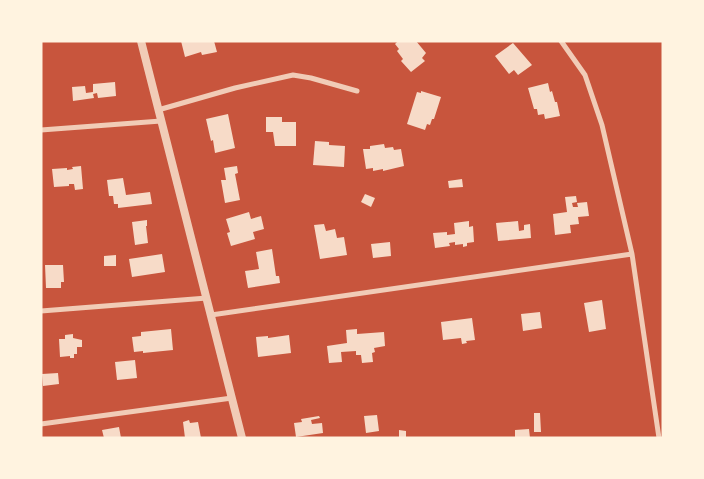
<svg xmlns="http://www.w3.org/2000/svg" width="704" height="479" viewBox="0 0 704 479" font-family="Ubuntu,sans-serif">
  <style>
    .building { fill: #f7dbc8 }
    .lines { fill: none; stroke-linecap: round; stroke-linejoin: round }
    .minor { stroke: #f1ccb7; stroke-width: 5 }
    .tertiary { stroke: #f1ccb7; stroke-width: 8 }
  </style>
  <rect width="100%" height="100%" fill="#c8553d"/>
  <path class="building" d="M181,41H214L217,52L202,55L201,52L185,57Z
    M398,41H416L426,53L422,58L425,61L411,72L401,61L403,59L397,51L399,49L395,44Z
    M513,43L532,65L518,75L514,70L509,74L495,56Z
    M115,82L116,96L98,98L97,93L93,94L94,98L73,101L72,87L85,86L86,93L93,92V84Z
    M548,83L550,92L552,91L555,102H557L560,116L545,119L544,114L538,115L537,109H534L528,88Z
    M421,91L441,97L434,119H432L430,125L427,124L425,130L407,124L417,92L421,93Z
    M228,114L235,148L215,153L213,140L211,141L206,119Z
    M266,117H282V122H296V146H275L273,132H266Z
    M315,141L329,142V145L345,146L344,167L313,165Z
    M384,144L385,148L393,147L394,150L401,149L404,166L383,171V169L373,171V168L366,169L363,149H370V146Z
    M81,166L83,189L75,190L74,184H69V186L54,187L52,169L67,168V170L73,169L72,167Z
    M237,166L238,173L235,174L240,200L225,203L221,180H226L224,168Z
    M123,178L126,195L150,192L152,204L118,208V204H114L113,196H109L107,180Z
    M462,179L463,187L449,188L448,181Z
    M365,194L375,198L371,207L361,202Z
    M576,196L577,202L572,203L573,207H578L577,203L587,202L589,216L578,217L579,224L570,225L571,233L555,235L553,214L567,212L565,197Z
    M249,212L251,219L261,216L264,229L253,232L255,239L231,246L227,233L230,232L226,219Z
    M147,220V226H146L148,243L135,245L132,222Z
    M469,221V227L473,226L474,242L467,243V246L463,247V244L455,245V242L449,243L450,246L435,248L433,233L447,232V235L455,234L454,223Z
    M518,221L519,231L524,230V225L530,224L531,238L498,241L496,223Z
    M324,224L326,231L335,229L337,238L344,237L347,255L320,259L314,225Z
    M390,242L391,256L373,258L371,244Z
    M272,249L276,276H279L280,283L248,288L245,271L259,269L256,252Z
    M162,254L165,272L132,277L129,259Z
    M116,255V266H104V256Z
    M45,265H63L64,282H61V288H46Z
    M602,300L606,329L589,332L584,303Z
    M540,312L542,328L523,331L521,314Z
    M472,318L475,340L466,341L467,343L462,344L461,338L443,340L441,322Z
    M171,329L173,350L143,353V351L134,352L132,337L141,336V332Z
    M357,329V334L384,332L385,346L374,348L375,352L372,353L373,362L362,363L361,355H356V351L341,352L342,362L329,363L327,346L347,343L346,330Z
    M73,334V338L82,340V347H77V354H74V358H70V356L60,357L59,339H65V335Z
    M289,335L291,353L258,357L256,337L268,336V338Z
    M135,360L137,378L117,380L115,362Z
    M58,373L59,384L43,386L42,374Z
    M534,413H540L541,432H534Z
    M377,415L379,431L366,433L364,416Z
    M319,416L320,418L311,420L312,424L322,423L323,433L296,437L294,423L302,422L301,419Z
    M189,420L190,423L198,422L201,438H185L183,422Z
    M119,427L121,438H104L102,430Z
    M529,429L530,438H515V430Z
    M399,430L406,431V438H399Z"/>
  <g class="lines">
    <path class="minor" d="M561,41L585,75L602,125L632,254L659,438
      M158,110L235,88L293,75L311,78L357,91
      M41,130L161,121
      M41,311L207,298
      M211,315L632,254
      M41,424L232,398"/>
    <path class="tertiary" d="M141,41L242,438"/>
  </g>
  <rect width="704" height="479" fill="none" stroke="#fff3e0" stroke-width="85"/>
</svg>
